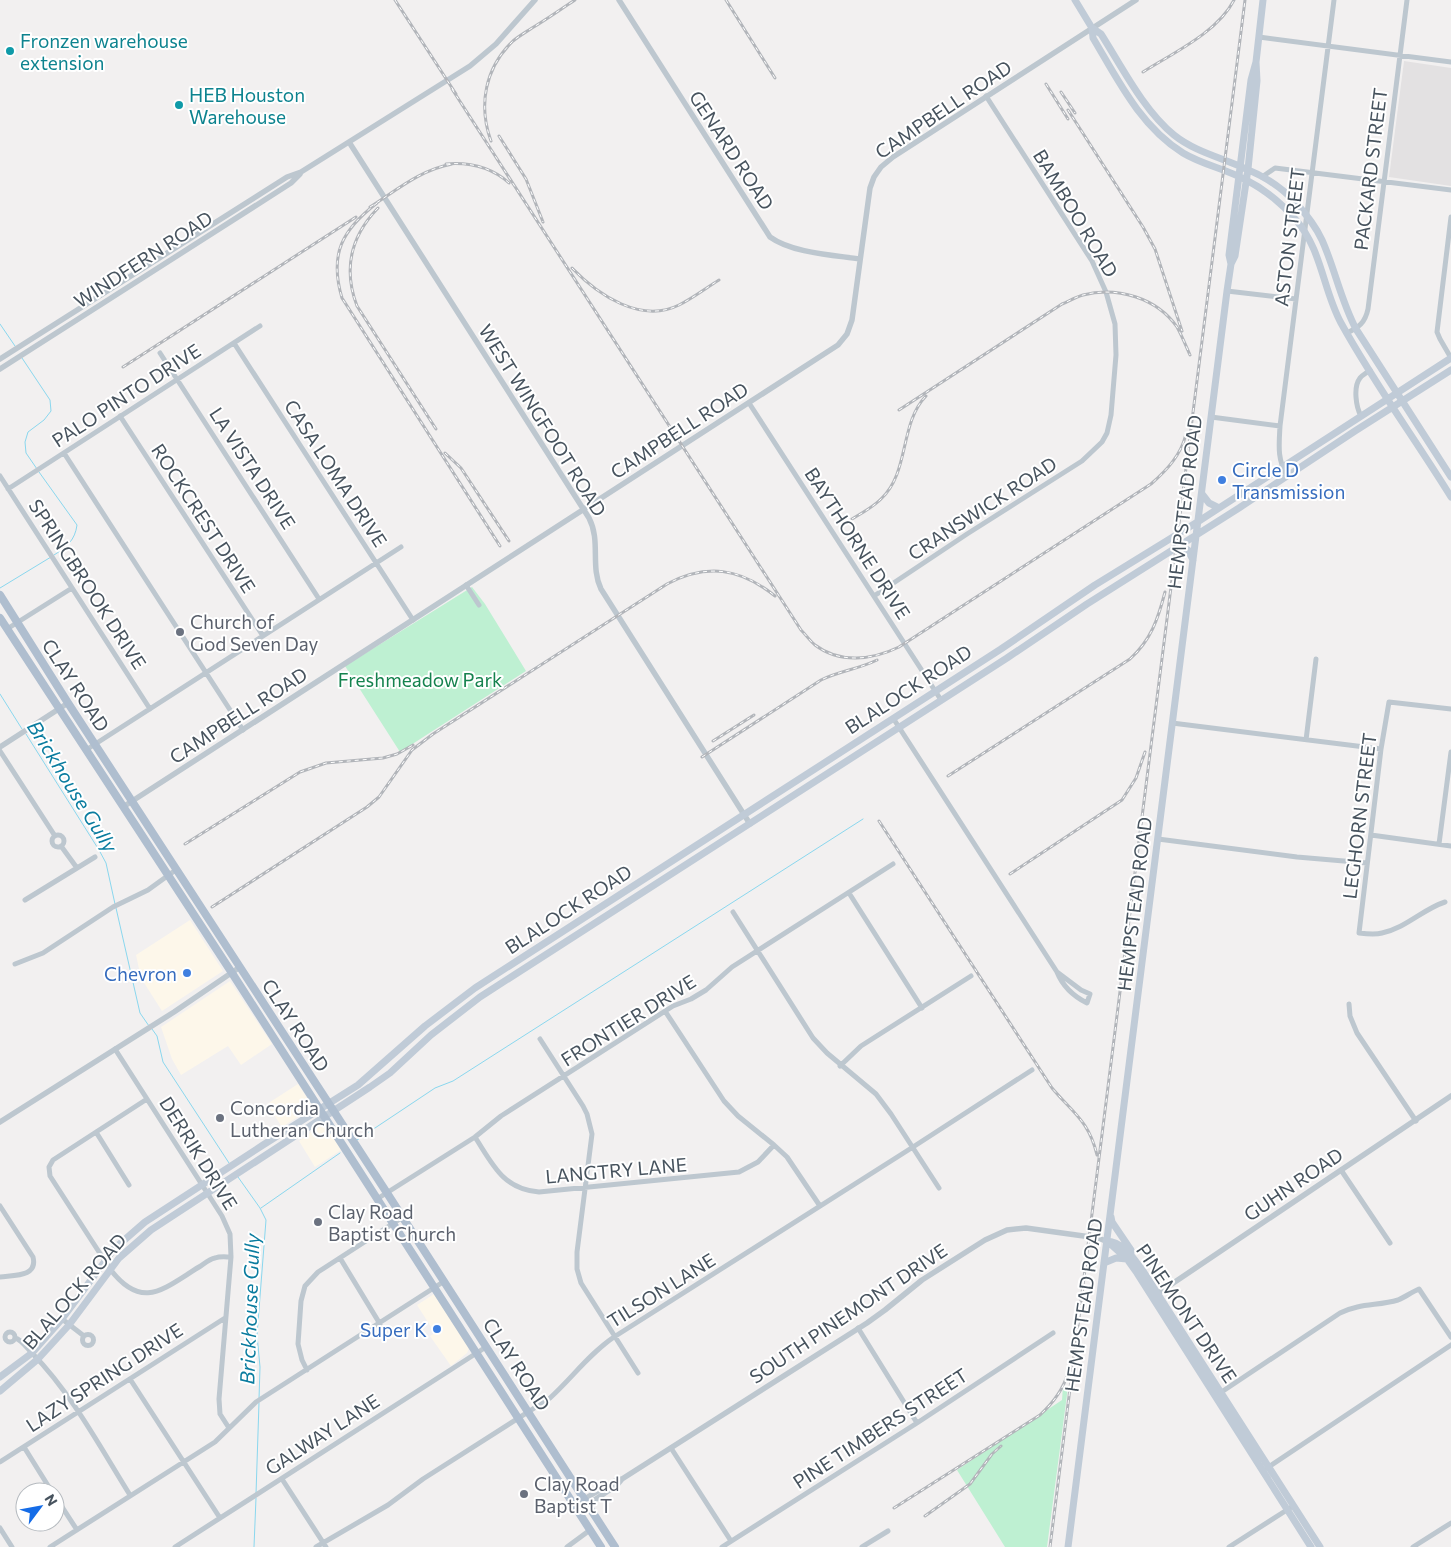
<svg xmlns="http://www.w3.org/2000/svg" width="1451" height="1547" viewBox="0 0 1451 1547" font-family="Commissioner,sans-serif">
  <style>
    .commercial { fill: #fdf7ea }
    .education { fill: #e3e1e2 }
    .green { fill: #bef0d2 }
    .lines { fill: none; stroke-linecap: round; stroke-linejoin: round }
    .stream { stroke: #8ad7ee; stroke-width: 1 }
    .minor { stroke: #bdc7cf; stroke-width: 5 }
    .tertiary { stroke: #bdc7cf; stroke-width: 5.5 }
    .secondary { stroke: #c0cbd7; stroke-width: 7 }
    .primary { stroke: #afbecf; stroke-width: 8 }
    .rail-casing { stroke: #b2b5ba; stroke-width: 3 }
    .rail { stroke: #fff; stroke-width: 1; stroke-dasharray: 4; stroke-linecap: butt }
    .culture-dot { fill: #0f9aa8; stroke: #fff; stroke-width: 2 }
    .shop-dot { fill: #3f7fe0; stroke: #fff; stroke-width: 2 }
    .worship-dot { fill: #6b7280; stroke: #fff; stroke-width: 2 }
    .labels { text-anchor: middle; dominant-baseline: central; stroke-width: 4; stroke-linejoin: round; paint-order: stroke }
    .culture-label { font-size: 19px; fill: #0d838f; stroke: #fff; text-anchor: start }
    .street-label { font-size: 19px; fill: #47535e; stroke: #fff }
    .shop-label { font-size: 19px; fill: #366cbe; stroke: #fff; text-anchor: end }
    .worship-label { font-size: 19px; fill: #5b616d; stroke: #fff; text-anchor: start }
    .park-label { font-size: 19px; fill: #15824e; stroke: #fff }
    .water-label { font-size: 20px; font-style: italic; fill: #0a7c9f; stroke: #fff }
  </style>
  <rect width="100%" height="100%" fill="#f2f0f0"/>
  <path class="commercial" d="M190,920L223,971L162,1011L141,978L136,955Z
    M230,981L272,1044L241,1065L228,1046L181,1075L172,1059L161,1027Z
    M298,1084L311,1104L310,1109L282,1127L267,1104Z
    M320,1126L326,1127L341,1150L315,1167L299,1141Z
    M434,1294L469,1348L467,1353L451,1366L430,1336L435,1333L417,1305Z"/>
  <path class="education" d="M1404,61L1451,68V186L1389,177Z"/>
  <path class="green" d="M472,587L485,604L526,671L400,752L345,666Z
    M1063,1386L1068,1387L1047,1547H1005L957,1470L1062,1400Z"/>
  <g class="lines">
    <path class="stream" d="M0,324L15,346
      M22,358L50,400L51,411L44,420L28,432L25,442L26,453L37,469
      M39,472L77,525C75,540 67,547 54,555
      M0,588L51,557
      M0,694L22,729
      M26,734L99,850L106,863L115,904
      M116,908L140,1013L149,1026
      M152,1029L157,1036L163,1062L229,1163
      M357,1140L435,1088L453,1081L863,819
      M238,1177L260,1208L266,1220L257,1335L260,1367L259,1399
      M261,1208L340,1153
      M256,1494L259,1403
      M254,1547L256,1498"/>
    <path class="minor" d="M1259,37L1451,62
      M1262,177L1275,168L1451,190
      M1451,217L1437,332L1440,339L1451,358
      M1227,291L1296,299
      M1347,333C1359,327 1365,323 1368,309L1407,0
      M234,343L413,620
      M160,353L319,599
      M749,403L941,700
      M120,416L263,636
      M1361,416C1356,407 1353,387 1360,378C1362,375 1367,373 1370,370
      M1211,417L1280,426
      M64,453L243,730
      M0,476L150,709
      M1287,476C1277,459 1279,445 1280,426L1334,0
      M8,489L260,326
      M466,585L479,605
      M874,596L967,534L1082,461L1102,442L1107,433L1111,415L1116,355L1115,324L1106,292L1092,261L986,96
      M7,629L72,588
      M893,718L1057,972C1063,987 1073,996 1087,1003L1090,994L1081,990L1057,972
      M1172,723L1381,749
      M1306,740L1316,659
      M86,750L401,547
      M0,751L55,836
      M1371,835L1451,846
      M52 841a6 6 0 1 1 12 0a6 6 0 1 1-12 0Z
      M1158,839L1297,857L1367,863
      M1439,844L1451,752
      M61,846L77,868
      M849,893L922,1008
      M25,900L95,857
      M1445,902C1423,909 1406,928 1382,933C1375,935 1367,934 1359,933L1381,749L1389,702L1451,709
      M733,912L813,1038L827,1053L876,1094L891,1114L939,1188
      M15,964L43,953L113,907L148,890L177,869
      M1349,1004L1350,1016L1357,1033L1416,1121
      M665,1011L724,1101L738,1116L774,1145L787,1157L820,1206
      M540,1039L583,1106L587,1114L592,1134L577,1252V1269L581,1283L638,1373
      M115,1049L222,1216L230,1234L231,1257L219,1399L220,1414L229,1428
      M840,1066L861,1046L971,976
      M147,1099L53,1160L49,1167L50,1176L110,1269C142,1311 163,1289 199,1267C204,1264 209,1259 215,1258C220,1256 226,1257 231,1257
      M96,1132L129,1185
      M475,1137C493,1165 503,1189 539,1192L739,1172L758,1162L774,1145
      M1341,1170L1390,1243
      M377,1199L475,1137L501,1116L673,1006L691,999L706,990L732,967L893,864
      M0,1206L33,1257C38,1277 14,1275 0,1277
      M340,1258L380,1324
      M62,1319L84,1336
      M858,1328L917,1423
      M5 1337a5 5 0 1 1 10 0a5 5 0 1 1-10 0Z
      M82.5 1340a5.5 5.5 0 1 1 11 0a5.5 5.5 0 1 1-11 0Z
      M15,1338C22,1340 27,1348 32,1353C72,1394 100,1447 130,1495
      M307,1370L302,1360L298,1344L301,1301L305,1286L318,1272L403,1217
      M130,1379L220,1518
      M1220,1393L1340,1313C1360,1303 1378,1306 1398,1300C1405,1297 1412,1292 1419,1289L1451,1337
      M24,1447L52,1492
      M671,1448L731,1541
      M0,1462L225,1318
      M1267,1468L1451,1345
      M282,1479L326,1547
      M55,1496L77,1530
      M0,1528L12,1547
      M50,1547L215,1442L256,1402L443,1282
      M175,1547L486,1347
      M316,1547L388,1505L423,1479L550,1398C572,1378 589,1354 614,1337L913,1147L1032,1070
      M567,1547L590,1530
      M722,1547L917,1423L1053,1333
      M862,1547L888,1531
      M1229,1547L1290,1508
      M1413,1547L1451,1523"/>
    <path class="tertiary" d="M619,0L770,237C792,253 833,255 860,259
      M349,142L589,518C601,541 590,566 601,589L750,824
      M0,359L287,177L301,172L470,66L496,44L535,0
      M0,369L291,183L300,174
      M0,747L68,703
      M123,807L838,345L847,334L852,320L870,188L874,177L881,167L893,157L1136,0
      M0,1122L174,1012L240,967
      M1154,1296L1451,1096
      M574,1505L615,1481L622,1479
      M578,1511L617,1485L622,1479L867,1323L885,1310L922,1280L985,1240L1007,1230L1026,1228L1098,1238L1106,1241"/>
    <path class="secondary" d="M1075,0L1092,28L1101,34C1122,67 1144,111 1174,135C1195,152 1223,158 1246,169C1264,176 1283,189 1296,203C1306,214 1316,227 1322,240C1335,269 1341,301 1356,329L1451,477
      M1092,28L1093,38C1118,80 1140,126 1183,153C1203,165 1226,169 1246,180C1264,189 1283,205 1296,220C1322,250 1323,290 1341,323C1374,383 1415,439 1451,497
      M1231,264L1229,255L1251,80L1256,62L1263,0
      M1202,494L1209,503L1219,508
      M1179,546L1188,550L1193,560
      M1111,1217L1112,1222L1131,1250V1252
      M1106,1241C1124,1242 1133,1258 1143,1271L1320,1547
      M1107,1241L1127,1259L1137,1273L1311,1547
      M1104,1263L1116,1258L1127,1259
      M0,1377L32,1353L62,1319L114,1249L145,1222L263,1145L358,1085L425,1026L475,988L1001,649L1095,585L1199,521L1451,358
      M0,1391L38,1359L69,1325L119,1258L151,1230L370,1087L390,1073L431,1035L480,997L1007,658L1087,604L1239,508L1355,431L1451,370
      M1068,1547L1227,291L1231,264L1235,256L1248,169L1257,81L1256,62"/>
    <path class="primary" d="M0,595L68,703L387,1193L615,1547
      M0,618L232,973L601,1547"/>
    <defs>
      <path id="rail" d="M395,0L456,94
        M726,0L775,78
        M1143,72C1173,53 1218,32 1234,0
        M1046,84L1068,119
        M452,89L801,630C806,635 810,641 815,645C840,664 872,660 899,647L1151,484C1167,470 1181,455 1186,434
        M1061,92L1075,113
        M1068,110L1143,227L1155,249L1182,331
        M499,136L526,179L543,222
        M491,141C478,105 485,68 513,41C519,36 526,32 532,28C547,19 561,9 575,0
        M446,164C470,162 491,167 509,183
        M377,203C342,230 329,254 342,298L500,546
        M370,207C397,190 420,170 452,164
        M378,208C351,236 343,269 357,306L436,429
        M572,268C598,295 641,324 679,305C693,298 706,288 719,280
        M123,367L356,217
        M899,410L1062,304C1069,301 1076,297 1083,295C1117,286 1157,298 1177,327C1182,336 1186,346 1190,355
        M445,453L461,468L509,541
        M852,519C862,513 873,507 881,499C910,472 899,424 926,396
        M713,741L754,715
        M702,757L821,680C839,671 859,669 877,660
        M948,776L1130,659C1151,640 1158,619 1165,592
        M879,821L1052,1088C1073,1113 1089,1121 1097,1155
        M185,844L300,772L326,763L383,758L397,754L413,745
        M1010,874L1122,800L1136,778L1145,752
        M212,907L367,807L379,797L412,750L433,734L667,584C707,563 740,568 775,596
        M894,1508L1040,1415C1053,1403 1063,1390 1068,1373
        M925,1516L970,1484L992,1454L1001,1446
        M1050,1547L1245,0"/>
    </defs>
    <use href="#rail" class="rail-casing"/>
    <use href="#rail" class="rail"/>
  </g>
  <g class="culture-dot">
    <circle cx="10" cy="51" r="5"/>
    <circle cx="179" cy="105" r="5"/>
  </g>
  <g class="shop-dot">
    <circle cx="1222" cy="480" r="5"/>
    <circle cx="187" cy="973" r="5"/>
    <circle cx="437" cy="1329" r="5"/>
  </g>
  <g class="worship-dot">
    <circle cx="180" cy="632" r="5"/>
    <circle cx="220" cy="1118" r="5"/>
    <circle cx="318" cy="1222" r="5"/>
    <circle cx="524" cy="1494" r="5"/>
  </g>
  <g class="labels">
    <g class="culture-label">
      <text x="20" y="40">Fronzen warehouse<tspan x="20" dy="22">extension</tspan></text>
      <text x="189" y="94">HEB Houston<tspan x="189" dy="22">Warehouse</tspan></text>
    </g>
    <g class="street-label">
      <text transform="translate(943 109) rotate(-34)">CAMPBELL ROAD</text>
      <text transform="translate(732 150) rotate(57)">GENARD ROAD</text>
      <text transform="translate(1370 169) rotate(-83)">PACKARD STREET</text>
      <text transform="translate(1076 213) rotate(59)">BAMBOO ROAD</text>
      <text transform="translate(1289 237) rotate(-83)">ASTON STREET</text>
      <text transform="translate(143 259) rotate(-33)">WINDFERN ROAD</text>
      <text transform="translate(126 395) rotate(-33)">PALO PINTO DRIVE</text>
      <text transform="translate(543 420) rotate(58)">WEST WINGFOOT ROAD</text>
      <text transform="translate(679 430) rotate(-33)">CAMPBELL ROAD</text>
      <text transform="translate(253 468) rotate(57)">LA VISTA DRIVE</text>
      <text transform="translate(336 473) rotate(57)">CASA LOMA DRIVE</text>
      <text transform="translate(1184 502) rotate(-83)">HEMPSTEAD ROAD</text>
      <text transform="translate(982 508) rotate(-33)">CRANSWICK ROAD</text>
      <text transform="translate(204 518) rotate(57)">ROCKCREST DRIVE</text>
      <text transform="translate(858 543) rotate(57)">BAYTHORNE DRIVE</text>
      <text transform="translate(88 584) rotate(57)">SPRINGBROOK DRIVE</text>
      <text transform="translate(76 685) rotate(57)">CLAY ROAD</text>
      <text transform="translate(908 689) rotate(-33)">BLALOCK ROAD</text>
      <text transform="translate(238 715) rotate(-33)">CAMPBELL ROAD</text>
      <text transform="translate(1359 816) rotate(-83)">LEGHORN STREET</text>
      <text transform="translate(1134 904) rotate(-83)">HEMPSTEAD ROAD</text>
      <text transform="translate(568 909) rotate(-33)">BLALOCK ROAD</text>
      <text transform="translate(628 1020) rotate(-32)">FRONTIER DRIVE</text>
      <text transform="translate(296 1025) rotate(57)">CLAY ROAD</text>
      <text transform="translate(199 1153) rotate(58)">DERRIK DRIVE</text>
      <text transform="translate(616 1170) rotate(-5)">LANGTRY LANE</text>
      <text transform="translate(1293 1184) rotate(-34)">GUHN ROAD</text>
      <text transform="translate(661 1290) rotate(-32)">TILSON LANE</text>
      <text transform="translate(74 1291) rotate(-49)">BLALOCK ROAD</text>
      <text transform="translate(1083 1305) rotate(-82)">HEMPSTEAD ROAD</text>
      <text transform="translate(848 1313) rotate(-34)">SOUTH PINEMONT DRIVE</text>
      <text transform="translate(1187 1313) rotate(56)">PINEMONT DRIVE</text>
      <text transform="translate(517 1364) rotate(57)">CLAY ROAD</text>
      <text transform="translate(104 1377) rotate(-33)">LAZY SPRING DRIVE</text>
      <text transform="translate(880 1428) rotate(-33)">PINE TIMBERS STREET</text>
      <text transform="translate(322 1434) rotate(-33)">GALWAY LANE</text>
    </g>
    <g class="shop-label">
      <text x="1232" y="469" text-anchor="start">Circle D<tspan x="1232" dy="22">Transmission</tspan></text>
      <text x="177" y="973">Chevron</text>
      <text x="427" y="1329">Super K</text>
    </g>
    <g class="worship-label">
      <text x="190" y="621">Church of<tspan x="190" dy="22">God Seven Day</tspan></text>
      <text x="230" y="1107">Concordia<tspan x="230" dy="22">Lutheran Church</tspan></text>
      <text x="328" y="1211">Clay Road<tspan x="328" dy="22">Baptist Church</tspan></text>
      <text x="534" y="1483">Clay Road<tspan x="534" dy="22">Baptist T</tspan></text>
    </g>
    <g class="park-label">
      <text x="420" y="679">Freshmeadow Park</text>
    </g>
    <g class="water-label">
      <text transform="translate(73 786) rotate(58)">Brickhouse Gully</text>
      <text transform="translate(249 1309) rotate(-88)">Brickhouse Gully</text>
    </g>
  </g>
  <g transform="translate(40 1507) rotate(58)"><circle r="24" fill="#ffffff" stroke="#b5babf"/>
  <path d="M0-4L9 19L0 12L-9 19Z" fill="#156ce7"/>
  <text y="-8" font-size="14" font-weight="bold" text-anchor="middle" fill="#47535e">N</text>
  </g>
</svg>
